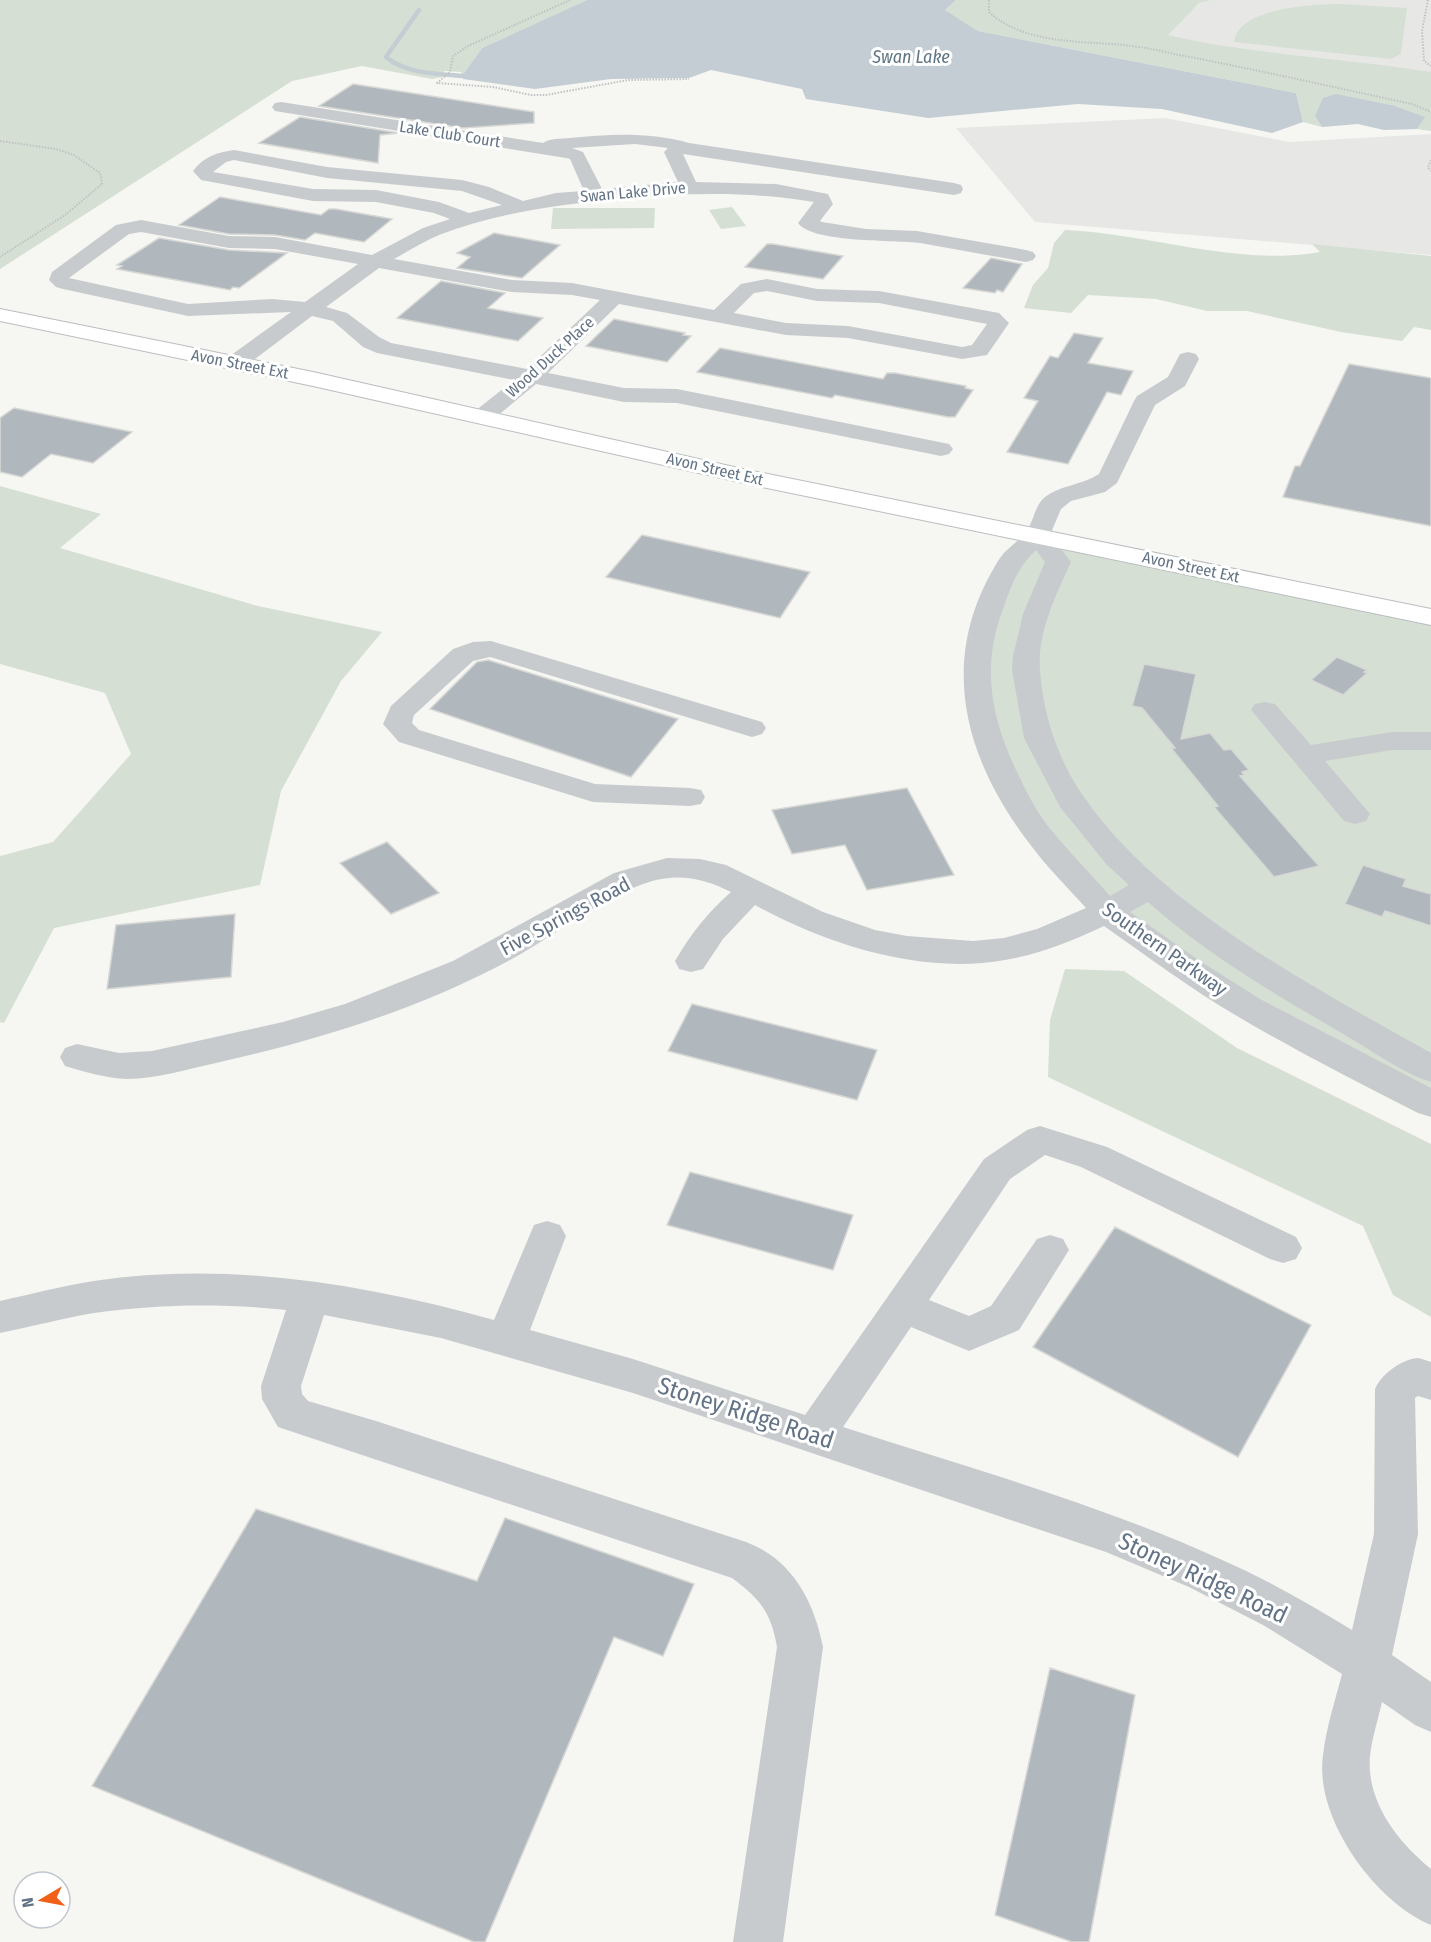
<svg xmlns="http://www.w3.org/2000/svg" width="1431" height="1942" viewBox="0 0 1431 1942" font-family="'Fira Sans Condensed',sans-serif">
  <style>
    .built { fill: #e7e8e6 }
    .green { fill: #d6dfd3 }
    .water { fill: #c3cdd3 }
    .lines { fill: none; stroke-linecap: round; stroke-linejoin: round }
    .stream { stroke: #c3cdd3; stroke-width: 4.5 }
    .building { fill: #b1b8bd; stroke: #d7d8d5; stroke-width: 1.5 }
    .major-casing { stroke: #babdc1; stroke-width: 2 }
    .path { stroke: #c1c2c4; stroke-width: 2; stroke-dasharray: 1.5 1.5; stroke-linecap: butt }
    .minor { fill: #c8cbce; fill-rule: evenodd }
    .major { fill: #fff; fill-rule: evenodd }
    .labels { text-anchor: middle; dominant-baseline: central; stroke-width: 6; stroke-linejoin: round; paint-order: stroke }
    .far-street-label { font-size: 16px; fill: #637386; stroke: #fff }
    .far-water-label { font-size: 18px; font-style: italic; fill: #5f7583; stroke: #fff }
    .street-label { font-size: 20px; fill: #637386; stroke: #fff }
    .near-street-label { font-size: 24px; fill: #637386; stroke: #fff }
  </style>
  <rect width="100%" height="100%" fill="#f6f6f2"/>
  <path class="built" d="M989,0H1431V101Z
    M1165,118L1290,142L1431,134V255L1035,222L956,128Z"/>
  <path class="green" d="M0,0H587L482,48L463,76L461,72L444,71L442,77L432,79L362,66L292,81L0,269Z
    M956,0H1211L1199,3L1168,35C1254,55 1344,58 1431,72V131L1417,129L1424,117L1395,106L1315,116L1322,127L1303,122L1296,93L978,31L945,10Z
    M1342,4L1407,8L1401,54L1391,59L1234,42C1238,7 1315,4 1342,4Z
    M732,207L746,226L721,229L709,210Z
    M553,208H655L654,228L551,229Z
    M1065,230C1146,233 1239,267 1320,252L1312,244L1431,256V330L1414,327L1402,341L1341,332L1247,311H1207L1156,299L1088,295L1071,313L1024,308L1033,285L1048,268L1054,243Z
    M0,486L101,514L60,548L258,606L382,632L341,681L281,791L260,885L54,928L4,1023L0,1022V856L53,842L131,754L105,693L0,664Z
    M1037,535L1431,617V1104L1107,912L1000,769L982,628Z
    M1065,969L1124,971L1237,1048L1431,1144V1317L1393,1295L1363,1226L1048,1077L1050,1020Z"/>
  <path class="water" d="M587,0H956L945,10L978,31L1296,93L1303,122L1272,133L1162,109L1078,104L928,118L806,99L802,89L711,70L689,78L611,79L535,89L463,79V75L482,48Z
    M1336,94L1395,106L1425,117L1417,129L1384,130L1358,124L1322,127L1315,116L1323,98Z"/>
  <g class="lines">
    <path class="stream" d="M419,10L386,57C406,74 438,74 463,76"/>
  </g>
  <path class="building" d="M353,84L534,112V123L463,128L319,106Z
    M300,117L399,133L380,135L378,163L259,143Z
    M220,197L321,215L329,209H336L392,219L364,242L315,233L305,240L275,235L229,234L179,225Z
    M494,233L560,245L522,278L457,268L470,257L457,253Z
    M159,238L229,250L287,253L239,288L233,287L230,290L117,269L122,266L117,265Z
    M767,244H773L843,256L823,279L745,267Z
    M991,258L1022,264L1003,292L997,290L995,293L963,288Z
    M441,281L505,293L488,308L543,318L518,341L397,318Z
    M614,319L685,333L683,335L691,336L667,362L586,346Z
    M1074,333L1103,338L1088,363L1133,371L1121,395L1107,392L1068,464L1007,452L1038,401L1024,398L1050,356L1058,358Z
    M720,348L883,379L887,373H895L966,386L965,388L973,390L955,417H948L835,395L832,398L697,372Z
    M1349,364L1431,378V526L1283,497L1295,466H1300Z
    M14,408L132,432L93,463L51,454L22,477L0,472V418Z
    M642,535L810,572L780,618L606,577Z
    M1337,657L1367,670L1364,672L1367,673L1343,695L1311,680Z
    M488,660L678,719L631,777L430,709L477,662Z
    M1144,664L1196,674L1181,739L1210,733L1224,750L1231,749L1249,770L1242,772L1244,775L1240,776L1319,866L1274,877L1214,807L1218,806L1171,748H1175L1142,708L1132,706Z
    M907,788L954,875L867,890L845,845L792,854L772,810Z
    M387,842L439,893L391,914L340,863Z
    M1363,865L1406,879L1403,886L1431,894V926L1385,911L1382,917L1345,904Z
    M235,914L231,977L107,989L116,925Z
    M692,1004L877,1050L857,1100L668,1051Z
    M690,1172L853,1215L833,1270L667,1225Z
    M1115,1227L1311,1325L1238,1457L1033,1347Z
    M256,1509L477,1581L505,1518L694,1584L663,1656L614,1637L485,1942H474L92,1786Z
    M1050,1668L1135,1695L1089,1942H1072L995,1915Z"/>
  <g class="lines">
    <defs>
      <path id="major" d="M0,309L313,372L743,469L1431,609V625L743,483L313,386L0,321Z"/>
    </defs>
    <use href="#major" class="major-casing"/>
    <path class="path" d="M570,0L468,46L453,56L450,72L437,83L493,87L531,95H546L628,80L689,79
      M989,0V12C1024,44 1080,41 1124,45C1141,47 1158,50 1174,54C1254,69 1333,87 1412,104L1431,112
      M1428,0L1422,31L1424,61L1431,66
      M0,141L56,149L74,155L100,173L102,184L65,215L0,257
      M1431,160L1428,168L1431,171"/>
    <path class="minor" d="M281,102L543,143C550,138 561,139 570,138C611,134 649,132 689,143L954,183L961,185L963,189L961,193L954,195L683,154L696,182L776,184L828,194L833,204L820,221L822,222L866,229L917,231L1026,250L1033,252L1036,256L1033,260L1026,262C991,256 956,249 920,243C896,240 812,243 798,223L814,202C748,191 684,193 618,199C557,205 496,213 439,235C424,241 409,251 394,259L512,280L572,283L714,310L741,284L767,279L817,289L879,291L999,313L1009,323L987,355L962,359L848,338L786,335L619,304L548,373L624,388L677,389L949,444L953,449L949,454L941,456L677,403L624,402L536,384L491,421L483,423L475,421L472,416L475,411L514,380L377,353L363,347L333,321L312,316L243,368L235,370L227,368L224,363L227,358L291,312L188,316L63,289L56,287L49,280L52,272L116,225L141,220L229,236L275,237L372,255L423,228L450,219L434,213L376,202L313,201L201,180L193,171C203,157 218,152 234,150L327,167L462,180L489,187L523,201L556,193L584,191L570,159L566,158L275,111L272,107L275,103ZM635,144L668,148L664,152L678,182L602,189L583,152L572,148ZM234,160L327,178L462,191L502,205L469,213L439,202L376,190L313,189L213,172L226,162ZM141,232L229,248L275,249L358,264L305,302L272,299L188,304L69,278L129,234ZM379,268L512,292L572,295L600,300L527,369L391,343L379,337L347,313L326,307ZM767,291L817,301L879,303L987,324L972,345L962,347L848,326L786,323L734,313L754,293Z
      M1188,352L1196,354L1199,359L1185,386L1155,405L1117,483L1105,492L1071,501L1061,509L1050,535L1071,562C1056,595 1037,633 1040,670C1043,714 1058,761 1084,797C1159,907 1316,988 1431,1053V1082C1402,1073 1376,1053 1350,1038C1280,997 1208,956 1148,902L1130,912L1200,961L1260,999L1431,1088V1117L1418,1113C1357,1082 1296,1051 1237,1016C1191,989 1148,957 1104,926C1072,941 1040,954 1005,960C922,975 827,945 755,905L723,939L703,969L691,972L679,969L675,961C690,935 708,912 731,892C706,879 680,873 652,881C600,897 557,935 510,960C418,1010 317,1040 216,1063C187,1069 157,1079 127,1079C106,1078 85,1072 65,1066L60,1057L65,1048L77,1044L119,1053L152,1051L283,1022L345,1004L453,961L614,873L667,858L700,859L726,865L823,912L875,930L907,936L973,941L1004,938L1037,929L1086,908C1067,887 1046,866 1029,843C962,755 937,656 1000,558C1007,548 1018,542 1026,532C1033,523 1034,509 1042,500C1057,485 1081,486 1099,474L1134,401L1137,396L1168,377L1180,354ZM1036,550L1045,562L1023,614L1013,656L1012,670L1024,738L1060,807L1107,865L1129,885L1110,896C1091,874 1070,853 1052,831C1037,813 1027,793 1017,772C991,718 981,667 1003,609C1011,586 1018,567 1036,550Z
      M491,641L762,722L766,728L762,734L752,737L742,734L490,657L473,661L414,715L412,723L419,730L595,784L690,788L701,790L705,797L701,804L690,806L593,802L399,742L383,724L391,706L453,649L473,642Z
      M1265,702L1275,704L1311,745L1392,732H1431V750H1392L1325,761L1370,814L1366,821L1355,824L1344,821L1251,710L1255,704Z
      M1040,1126L1107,1147L1296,1237L1302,1248L1296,1259L1283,1263L1270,1259L1081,1167L1045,1155L1010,1179L929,1300L969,1316L991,1306L1037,1239L1050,1235L1063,1239L1069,1250L1019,1330L969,1351L911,1327L843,1427C970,1468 1099,1504 1220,1559C1266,1579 1309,1604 1352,1630L1374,1534L1375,1389C1381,1375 1400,1360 1417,1358C1421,1358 1427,1361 1431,1362V1400L1418,1396L1415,1398L1418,1534L1392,1655L1431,1682V1732L1415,1725L1382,1702C1378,1720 1372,1738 1370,1756C1366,1802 1398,1842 1431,1869V1925C1375,1902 1314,1818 1323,1755C1326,1728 1335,1701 1342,1674L1263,1625L1189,1587L1106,1552L633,1393L441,1338L324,1315L301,1386L302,1394L308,1401L376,1421L746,1542C792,1559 814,1601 823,1647L783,1942H733L777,1647C771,1612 760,1599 732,1578L278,1427L262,1399L261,1386L286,1310C223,1303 157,1304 94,1313C63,1318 31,1327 0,1333V1301C31,1294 62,1286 94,1281C229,1261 364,1284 494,1320L534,1225L547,1221L560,1225L566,1236L530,1330L633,1359L805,1415L984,1159L1027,1130Z"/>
    <use href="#major" class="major"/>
  </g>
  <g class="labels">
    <g class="far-street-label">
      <text transform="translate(450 134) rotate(9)">Lake Club Court</text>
      <text transform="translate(633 192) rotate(-5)">Swan Lake Drive</text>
      <text transform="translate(550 357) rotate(-42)">Wood Duck Place</text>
      <text transform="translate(240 364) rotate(11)">Avon Street Ext</text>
      <text transform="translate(715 469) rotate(13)">Avon Street Ext</text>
      <text transform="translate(1191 567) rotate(12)">Avon Street Ext</text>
    </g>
    <g class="far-water-label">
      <text x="911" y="57">Swan Lake</text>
    </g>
    <g class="street-label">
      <text transform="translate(565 916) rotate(-28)">Five Springs Road</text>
      <text transform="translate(1165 949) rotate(35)">Southern Parkway</text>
    </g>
    <g class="near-street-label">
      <text transform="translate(746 1413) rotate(18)">Stoney Ridge Road</text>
      <text transform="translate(1203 1578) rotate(25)">Stoney Ridge Road</text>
    </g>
  </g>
  <g transform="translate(42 1900) rotate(260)"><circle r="28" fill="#ffffff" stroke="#c1c7cf" stroke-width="1.5"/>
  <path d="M0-4.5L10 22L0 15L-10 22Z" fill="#f06019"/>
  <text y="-9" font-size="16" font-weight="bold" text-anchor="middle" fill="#637386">N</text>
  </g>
</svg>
